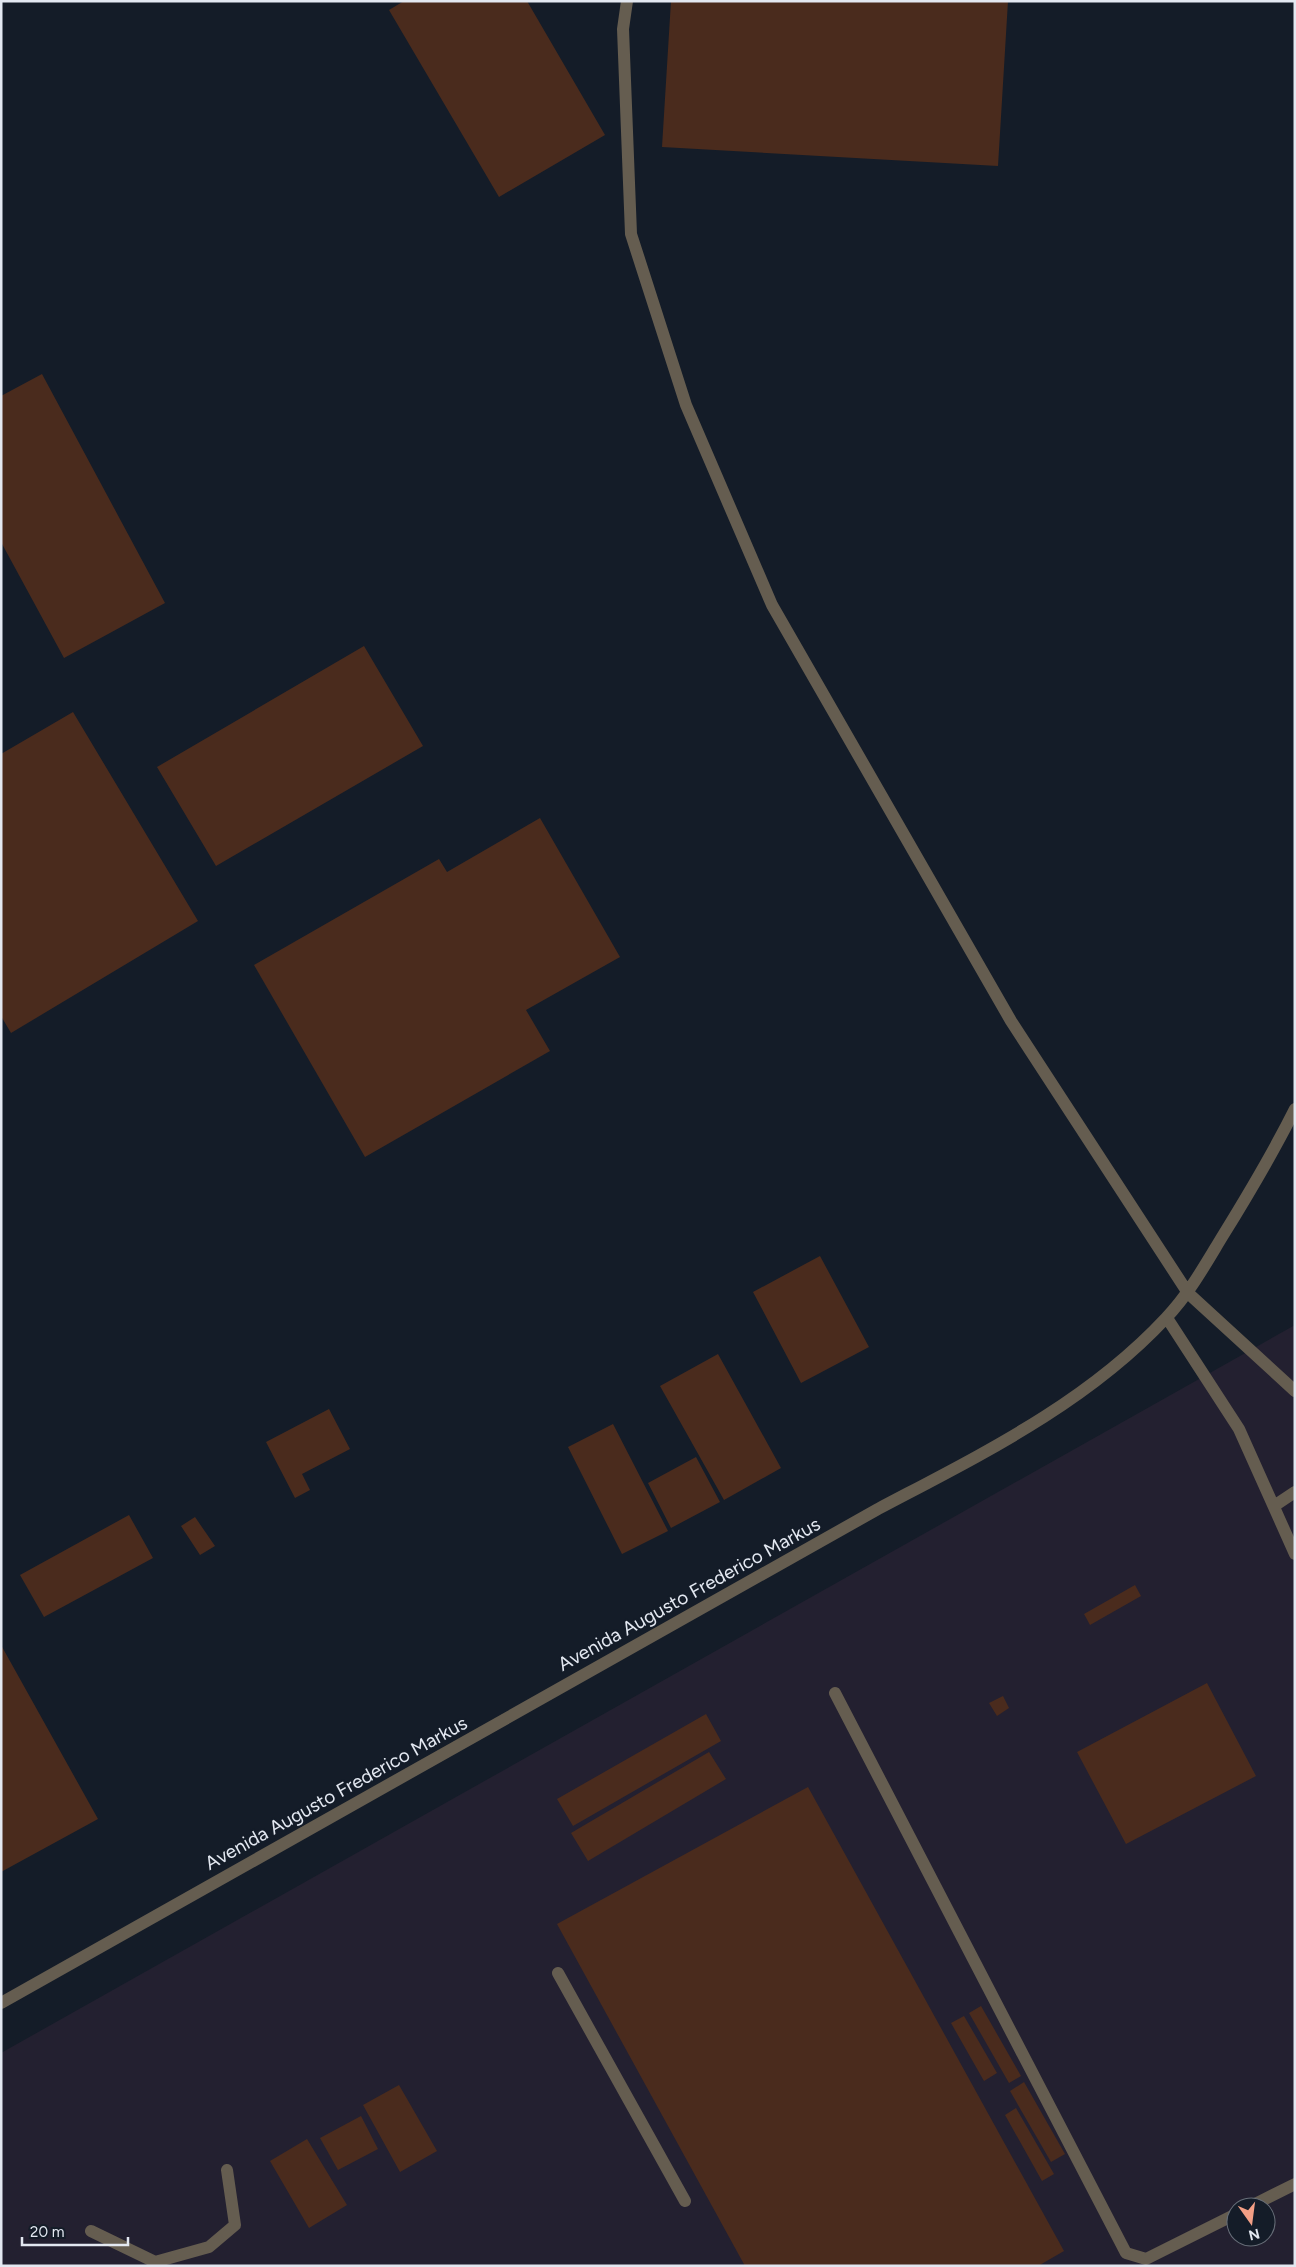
<svg xmlns="http://www.w3.org/2000/svg" width="1296" height="2267" viewBox="0 0 1296 2267" font-family="Figtree,sans-serif">
  <style>
    .industrial { fill: #232030; fill-rule: evenodd }
    .building { fill: #4a2b1d }
    .lines { fill: none; stroke-linecap: round; stroke-linejoin: round }
    .minor { stroke: #655d50; stroke-width: 12 }
    .labels { text-anchor: middle; dominant-baseline: central; stroke-width: 4; stroke-linejoin: round; paint-order: stroke }
    .street-label { font-size: 19px; fill: #e3e8f1; stroke: #141c28 }
  </style>
  <rect width="100%" height="100%" fill="#141c28"/>
  <path class="industrial" d="M1295,1325V2266H1V2053ZM1236,2207H1266V2237H1236Z"/>
  <path class="building" d="M404,1H527L605,135L499,197L389,10Z
    M671,1H1008L998,166L662,147Z
    M42,374L165,603L64,658L1,542V396Z
    M364,646L423,746L216,866L157,767Z
    M73,712L198,921L11,1033L1,1016V754Z
    M540,818L620,957L526,1010L550,1051L365,1157L254,965L439,859L447,872Z
    M820,1256L869,1347L801,1383L753,1292Z
    M718,1354L781,1468L724,1500L660,1386Z
    M329,1409L350,1449L302,1474L310,1490L295,1498L266,1442Z
    M613,1424L668,1531L622,1554L568,1447Z
    M696,1457L720,1502L671,1528L648,1483Z
    M129,1515L153,1558L44,1617L20,1575Z
    M195,1517L215,1546L200,1555L181,1526Z
    M1135,1585L1141,1596L1090,1625L1084,1614Z
    M1,1645L98,1819L1,1872Z
    M1207,1683L1256,1776L1126,1844L1077,1752Z
    M1003,1696L1009,1708L997,1716L989,1703Z
    M706,1714L721,1741L573,1826L557,1799Z
    M709,1752L726,1779L588,1861L571,1833Z
    M808,1787L1064,2251L1038,2266H745L557,1924Z
    M981,2006L1021,2076L1009,2083L969,2013Z
    M964,2016L997,2073L984,2081L951,2023Z
    M1024,2082L1065,2154L1051,2162L1010,2091Z
    M399,2085L437,2151L400,2172L363,2105Z
    M1016,2108L1054,2174L1042,2181L1005,2115Z
    M361,2116L378,2149L338,2170L320,2138Z
    M307,2139L347,2205L309,2228L270,2161Z"/>
  <g class="lines">
    <path class="minor" d="M627,1L623,29L631,234L686,405L772,605L1011,1021L1188,1293L1295,1391
      M1167,1318L1239,1429L1295,1554
      M1274,1506L1295,1492
      M835,1693L1126,2253L1146,2259L1236,2214
      M558,1973L685,2201
      M1,2003L878,1509C980,1455 1086,1404 1166,1318C1189,1294 1205,1265 1222,1237C1248,1195 1273,1153 1295,1109
      M1249,2207L1295,2184
      M91,2231L155,2262L209,2247L235,2225L227,2170"/>
  </g>
  <g class="labels">
    <g class="street-label">
      <text transform="translate(689 1594) rotate(-29)">Avenida Augusto Frederico Markus</text>
      <text transform="translate(336 1793) rotate(-29)">Avenida Augusto Frederico Markus</text>
    </g>
  </g>
  <rect width="1296" height="2267" fill="none" stroke="#e3e8f1" stroke-width="5"/>
  <g transform="translate(1251 2222) rotate(166)"><circle r="24" fill="#141c28" stroke="#676e78"/>
  <path d="M0-4L9 19L0 12L-9 19Z" fill="#f39f85"/>
  <text y="-8" font-size="14" font-weight="bold" text-anchor="middle" fill="#e3e8f1">N</text>
  </g>
  <path d="M22 2237v8h106v-8" fill="none" stroke="#e3e8f1" stroke-width="2.5"/>
  <text x="30" y="2237" font-size="15" fill="#e3e8f1" stroke="#141c28" stroke-width="4" paint-order="stroke">20 m</text>
</svg>
